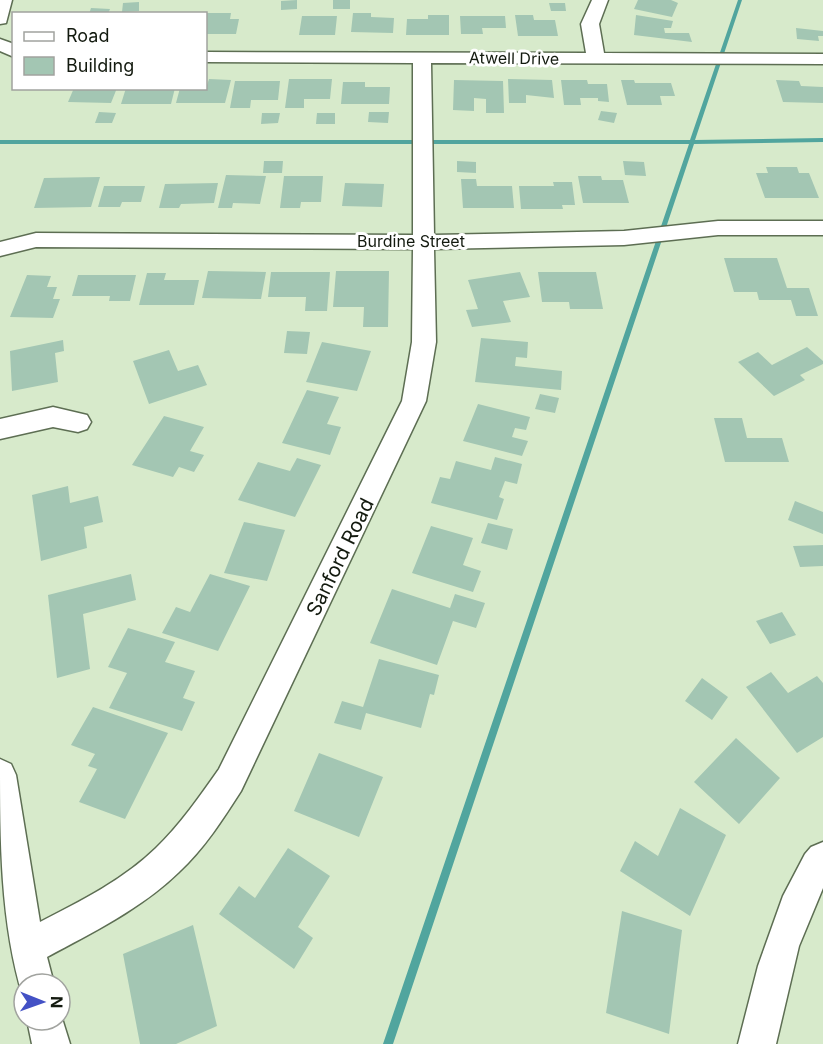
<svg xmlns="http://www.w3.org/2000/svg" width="823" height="1044" viewBox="0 0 823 1044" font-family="Inter,sans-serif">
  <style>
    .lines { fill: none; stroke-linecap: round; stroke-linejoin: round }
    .stream { fill: #51a59e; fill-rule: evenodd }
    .building { fill: #a3c6b3 }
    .street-casing { stroke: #5d6e53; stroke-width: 3 }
    .street { fill: #fff; fill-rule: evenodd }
    .labels { text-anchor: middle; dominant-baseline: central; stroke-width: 6; stroke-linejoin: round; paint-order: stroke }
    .far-street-label { font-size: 16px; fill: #131a0f; stroke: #fff }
    .street-label { font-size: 20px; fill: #131a0f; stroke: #fff }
  </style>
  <rect width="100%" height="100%" fill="#d7eacb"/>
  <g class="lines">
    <path class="stream" d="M738,0H742L695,140L823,138V142L694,144L393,1044H383L689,144H0V140H690Z"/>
  </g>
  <path class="building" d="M297,0V9L281,10V1Z
    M333,0H350V9H333Z
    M638,0H671L678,3L672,17L634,9Z
    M139,2V11L122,12L123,3Z
    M549,3H565L566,11H551Z
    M91,8L110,9L108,14H89Z
    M231,13L230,19H239L236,34H206V13Z
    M353,13H371V17L394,18L393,33L351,32Z
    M428,15H449V35H406L407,19H428Z
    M515,15H533L534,20H555L558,36H518Z
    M636,15L673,21L671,28H664L665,33H689L692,42L634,35Z
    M302,16H337L335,35H299Z
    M460,16H505L506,28H482L483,34H461Z
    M796,28L823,31V36H818L819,41L797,39Z
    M209,79L231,80L225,103H176L180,88H206Z
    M289,79H332L330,99H304V108H285Z
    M508,79L552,80L554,98L526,95V103H509Z
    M454,80L503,81L504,113H486V99L474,98V111L453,110Z
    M561,80H587L588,84H607L609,102L598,101V98H580L581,105H564Z
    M621,80H634L635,83H671L675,96H660L662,105H627Z
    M776,80L799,81L801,86L823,87V103L783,102Z
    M235,81H280L278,100H251L250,108H230Z
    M343,82H365V87H390L389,104H341Z
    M74,88H117L111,103L68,102Z
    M126,88H175L171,104H121Z
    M601,111L617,113L614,123L598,120Z
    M99,112L116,113L112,123H95Z
    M369,112H389L388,123L368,122Z
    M262,113H280L278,123L261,124Z
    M317,113H335V124H316Z
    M264,161H283L282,173H263Z
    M457,161L476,162V173L457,172Z
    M623,161L644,162L646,176L625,175Z
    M766,167H797L799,173H809L819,198H765L756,173H768Z
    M226,175L266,176L260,204L233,203L232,208H218Z
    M284,176H323L321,202H301L300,208H280Z
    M578,176H601L602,180H623L629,203H583Z
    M100,177L91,207L34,208L44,178Z
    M461,179H476L477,186H512L514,208H463Z
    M553,182H572L575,205H562L563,209H521L519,186H554Z
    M218,183L214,203L181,204L179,208H159L165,184Z
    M345,183L384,184L382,207L342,206Z
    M104,186H145L141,202H122L120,207H98Z
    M724,258H777L787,288H809L818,316H796L791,300H759L757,292H734Z
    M208,271L266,272L261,299L202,298Z
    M336,271H389L388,327H363L364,307H333Z
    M271,272H330L327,311H305L306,297H268Z
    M520,272L530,297L503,301L511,322L472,327L466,310L478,309L468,280Z
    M538,272H596L603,309H570L569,302H542Z
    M147,273H166L164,280H199L194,305H139Z
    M27,275L51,276L47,287H57L53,299H60L53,318L10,317Z
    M78,275H136L130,301H109L110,296H72Z
    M287,331L310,332L307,354L284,353Z
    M481,338L528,342L527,358L516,357L515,366L562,371L561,390L475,382Z
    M63,340L64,351L55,353L58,382L12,391L10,351Z
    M322,342L371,351L357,391L306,382Z
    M807,347L823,361V364L800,375L805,380L774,396L738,362L758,352L772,365Z
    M169,350L178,371L198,365L207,385L149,404L133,361Z
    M307,390L339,397L327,424L341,427L330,455L282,443Z
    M540,394L559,398L555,413L535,409Z
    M478,404L530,417L526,430L515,428L512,437L528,441L522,456L463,441Z
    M164,416L204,427L190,451L204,455L194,472L179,467L173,477L132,465Z
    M714,418H742L747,438H782L789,462H725Z
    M495,457L522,464L517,484L505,481L499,497L504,499L497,520L431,503L440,477L450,479L456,461L491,470Z
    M297,458L321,465L295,517L238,500L258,462L290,471Z
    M68,486L70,503L98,496L103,522L84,527L87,548L41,561L32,495Z
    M795,501L823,512V534L788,520Z
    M244,522L285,530L267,581L224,573Z
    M488,523L513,529L507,550L481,543Z
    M431,526L473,538L463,565L481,571L473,592L412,573Z
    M823,545V566L800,567L793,546Z
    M131,574L136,600L83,614L90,669L57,678L48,595Z
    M210,574L250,586L218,651L162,633L176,607L190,612Z
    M392,589L450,608L455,594L485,603L476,628L453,621L437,665L370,643Z
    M782,612L796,635L770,644L756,621Z
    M128,628L175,642L165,662L195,671L183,698L195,702L182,731L109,708L127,673L108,667Z
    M379,659L439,675L434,695L430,694L421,728L366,713L361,730L334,723L342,701L363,707Z
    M771,672L788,693L817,676L823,683V737L797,753L746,687Z
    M702,678L728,697L712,720L685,701Z
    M93,707L168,733L125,819L79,802L97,769L88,766L95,754L71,745Z
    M736,738L780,778L739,824L694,782Z
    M319,753L383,777L359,837L294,811Z
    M680,808L726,835L690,916L620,871L635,841L658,856Z
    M288,848L330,876L298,927L313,938L294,969L219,914L239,886L255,898Z
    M622,911L682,930L669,1034L606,1013Z
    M193,925L217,1026L176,1044H140L123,954Z"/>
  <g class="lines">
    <defs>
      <path id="street" d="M0,0H12L6,23L0,24Z
        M592,0H608L599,24L604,53L823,54V64L431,63L434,235L624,231L718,221H823V235H718L624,245L434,249L436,342L426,401L241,791C223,819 204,849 179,872C141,909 93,932 47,957L54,984H24L23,997C0,923 0,837 0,759L11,764L16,775L40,922C81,901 123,880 156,848C180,825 200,796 219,769L402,401L412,342L413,249L36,247L0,256V242L36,233L413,235V63L206,62V52L586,53L581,24Z
        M0,39L14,44V57L0,51Z
        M53,407L87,415L91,422L87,429L78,432L53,427L0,439V419Z
        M823,842V888L799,946L776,1044H738L758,966L783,896L805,854L811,847Z
        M60,1012L70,1044H32L27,1020H60Z"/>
    </defs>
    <use href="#street" class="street-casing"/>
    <use href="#street" class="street"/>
  </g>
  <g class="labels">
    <g class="far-street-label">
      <text transform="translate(514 58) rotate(1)">Atwell Drive</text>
      <text x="411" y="241">Burdine Street</text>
    </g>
    <g class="street-label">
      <text transform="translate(340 557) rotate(-64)">Sanford Road</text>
    </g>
  </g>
  <rect x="12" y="12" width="195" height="78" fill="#ffffff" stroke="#a1a39f" stroke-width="1.5"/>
  <rect x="24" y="32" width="30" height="9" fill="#ffffff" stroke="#a1a39f" stroke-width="1.5"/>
  <text x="66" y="42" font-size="18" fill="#131a0f">Road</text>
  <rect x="24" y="57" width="30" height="18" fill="#a3c6b3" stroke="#a1a39f" stroke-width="1.5"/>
  <text x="66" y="72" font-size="18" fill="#131a0f">Building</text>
  <g transform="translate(42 1002) rotate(91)"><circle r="28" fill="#ffffff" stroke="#a1a39f" stroke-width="1.5"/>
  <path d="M0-4.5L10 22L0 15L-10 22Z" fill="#4351c5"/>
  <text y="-9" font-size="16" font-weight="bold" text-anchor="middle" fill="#131a0f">N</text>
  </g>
</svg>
